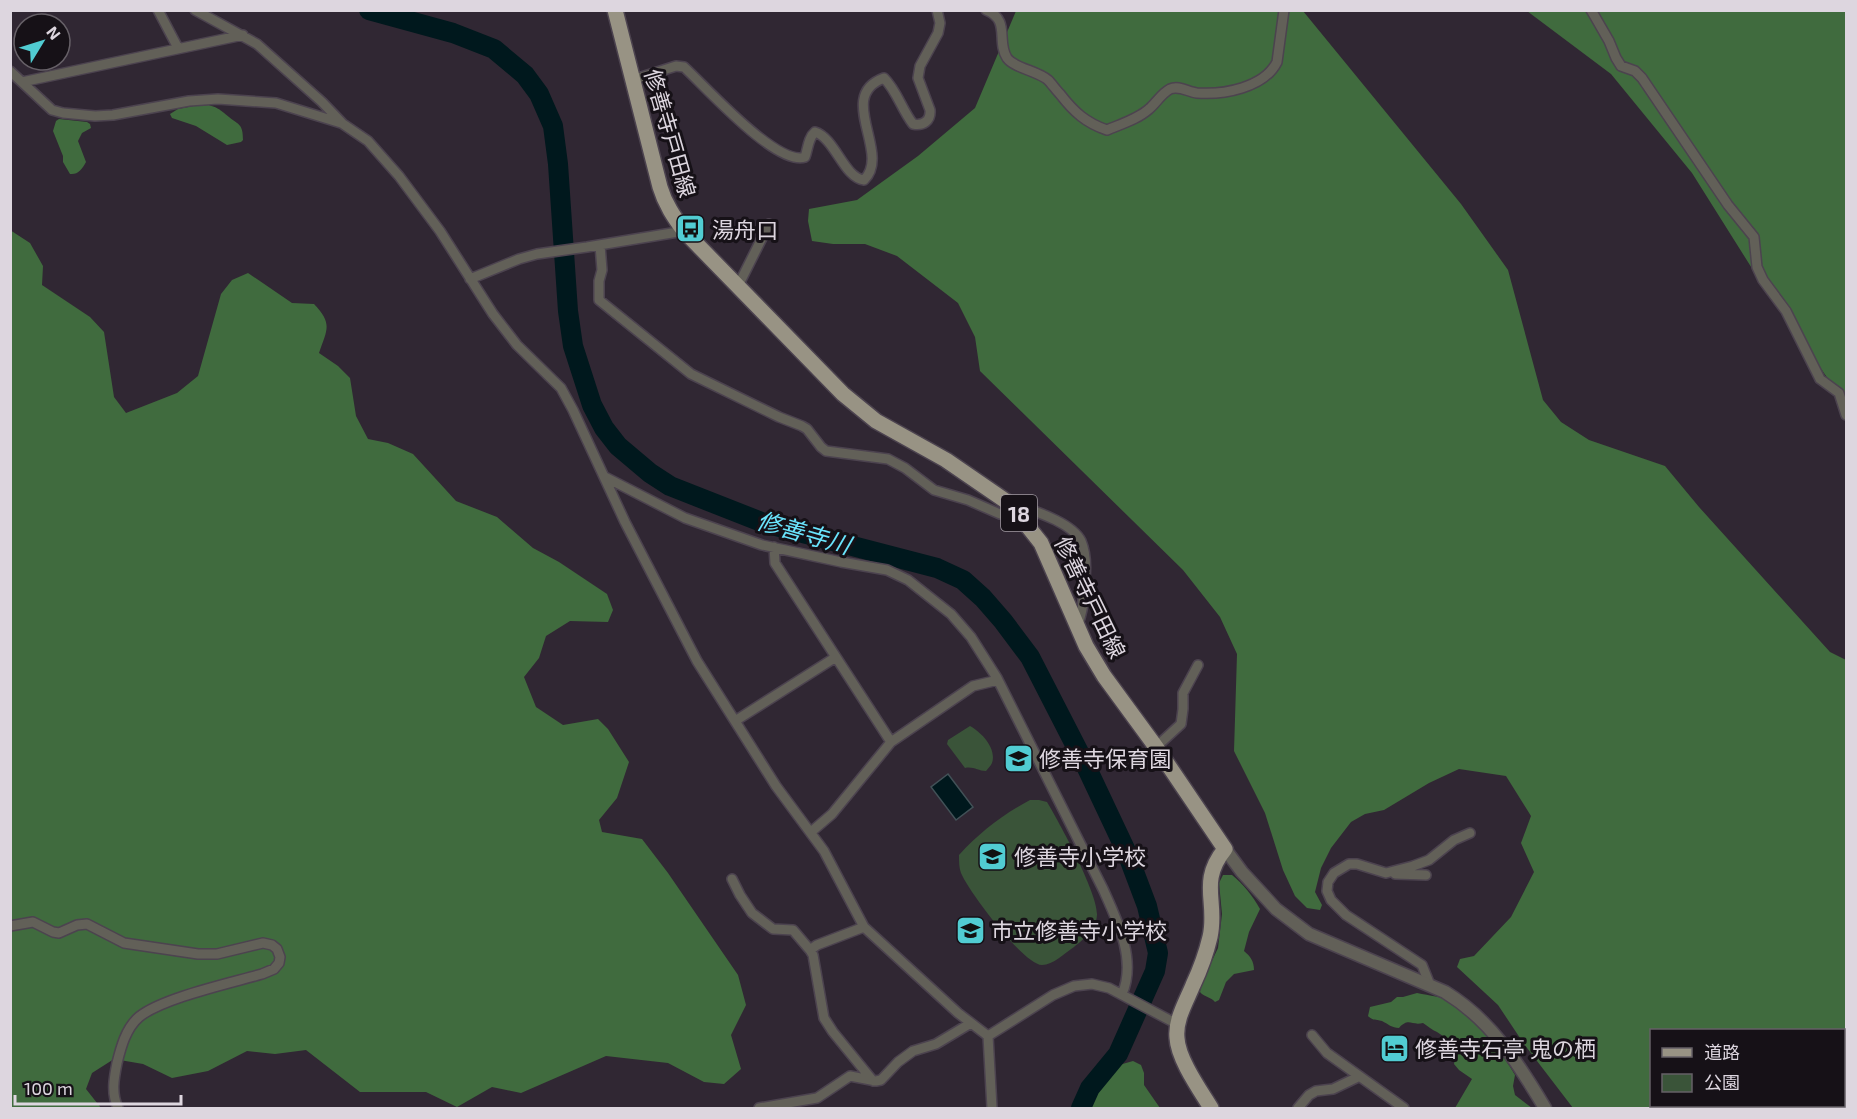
<svg xmlns="http://www.w3.org/2000/svg" width="1857" height="1119" viewBox="0 0 1857 1119" font-family="'Exo 2','Noto Sans JP',sans-serif">
  <style>
    .green { fill: #3a5439 }
    .forest { fill: #406b3e; fill-rule: evenodd }
    .water { fill: #00181d; stroke: #425157; stroke-width: 1.5 }
    .lines { fill: none; stroke-linecap: round; stroke-linejoin: round }
    .river { stroke: #00181d; stroke-width: 20 }
    .minor-casing { stroke: #4c434f; stroke-width: 12 }
    .tertiary-casing { stroke: #4c434f; stroke-width: 15 }
    .primary-casing { stroke: #4c434f; stroke-width: 18 }
    .minor { stroke: #626058; stroke-width: 9 }
    .tertiary { stroke: #626058; stroke-width: 12 }
    .primary { stroke: #989384; stroke-width: 15 }
    .labels { text-anchor: middle; dominant-baseline: central; stroke-width: 6; stroke-linejoin: round; paint-order: stroke }
    .shield { fill: #161117; stroke: #a19ba3; stroke-width: 1.5 }
    .shield-label { font-size: 21px; font-weight: bold; fill: #ddd6df }
    .street-label { font-size: 22px; fill: #ddd6df; stroke: #161117 }
    .poi-label { font-size: 22px; fill: #ddd6df; stroke: #161117; text-anchor: start }
    .water-label { font-size: 24px; font-style: italic; fill: #6ae5fd; stroke: #161117 }
  </style>
  <rect width="100%" height="100%" fill="#302733"/>
  <path class="green" d="M970,726C981,732 997,748 992,763C991,766 988,768 986,771C978,771 973,766 965,768L947,744L948,740Z
    M1030,800H1039L1047,802C1059,822 1098,893 1097,915C1096,930 1085,938 1074,947C1065,953 1053,965 1042,965C1023,964 969,892 961,873C959,868 959,861 959,855C980,832 1002,815 1030,800Z"/>
  <path class="forest" d="M1016,11H1303L1461,204L1508,270L1543,400L1561,422L1589,440L1665,466L1699,507L1830,652L1846,660V1108H1573L1524,1044L1498,1005L1457,967L1460,959L1474,956L1511,917L1534,872L1521,843L1531,816L1506,776L1459,769L1429,783L1384,810L1365,814L1351,822L1331,848L1321,868L1315,892L1322,905L1320,910L1307,908L1295,896L1283,870L1265,813L1234,751L1237,654L1220,617L1183,570L980,371L975,337L958,303L897,256L865,244H833L812,241L808,221L809,209L857,200L918,156L975,108ZM1652,1030H1844V1106H1652Z
    M1527,11H1846V405L1753,270L1692,173L1611,74Z
    M204,104C218,107 219,109 229,117C239,125 243,124 243,140L241,142L227,145L196,126L172,118L170,114L178,109Z
    M59,119L87,122L90,124L91,128L82,133L78,141L86,162C82,169 78,175 70,174L63,162V156L53,131L56,121Z
    M10,230L30,243L43,266L42,285L90,317L104,332L114,397L126,413L177,393L198,376L221,294L232,280L248,273L292,303L314,304C333,324 327,329 319,353L338,366L350,378L356,416L368,439L388,443L413,454L456,501L497,517L533,548L559,562L607,594L613,610L608,622L570,621L546,636L539,658L524,677L536,707L563,725L598,719L608,729L629,762L617,798L599,820L602,832L642,839L668,873L738,975L746,1005L731,1035L741,1069L724,1084L704,1082L668,1063L606,1056L521,1093L492,1087L457,1107L426,1092H360L306,1050L275,1054L247,1051L208,1071L172,1078L143,1064L114,1059L92,1073L86,1089L101,1108H11Z
    M1223,875H1232C1243,884 1253,896 1260,909L1249,932L1244,951C1250,956 1254,961 1254,970L1234,974L1226,982L1219,1000L1215,1002C1211,997 1204,997 1200,992L1202,982L1218,948L1222,914L1219,883Z
    M1417,993C1430,996 1442,996 1454,1003C1470,1012 1506,1058 1515,1075L1513,1086L1515,1095L1532,1108H1455L1472,1079L1459,1070L1454,1064L1457,1048C1451,1040 1444,1037 1437,1032C1432,1030 1428,1026 1423,1023C1411,1026 1409,1017 1399,1028C1392,1028 1388,1024 1382,1021C1375,1019 1373,1021 1368,1016L1370,1007L1391,1002L1397,997H1403Z
    M1133,1061L1141,1065L1144,1073V1085L1160,1108H1086L1103,1082L1119,1065Z"/>
  <path class="water" d="M948,774L973,807L956,820L931,787Z"/>
  <g class="lines">
    <path class="river" d="M369,10L453,33L494,49L525,75L539,94L553,126L558,164L568,311L573,346L592,405L604,428L618,446L650,473L670,486L764,523L937,568L963,580L983,598L1003,621L1030,657L1085,764L1127,853L1147,906L1158,953L1155,971L1118,1054L1090,1088L1081,1108"/>
    <defs>
      <path id="minor" d="M158,10L178,48
        M195,10L257,44L322,102L343,124L368,141L399,176L440,231L493,314L517,345L561,388L573,410L625,522L697,661L776,786L824,851L864,927L958,1013L988,1036L992,1108
        M986,10C1011,20 996,41 1007,58C1014,68 1038,71 1048,80C1052,84 1056,90 1060,94C1074,112 1086,123 1107,130C1121,124 1138,119 1149,109C1156,103 1162,93 1170,89C1179,85 1188,92 1197,93C1223,95 1264,88 1277,62L1284,10
        M1591,10L1594,15L1609,41L1616,58L1621,66L1635,71L1642,78L1728,205L1754,237L1757,267L1763,280L1786,311L1820,379L1839,393L1846,415
        M10,71L52,110L63,113L95,116L113,115L189,101L218,99L276,103L341,123
        M632,80L676,66L684,67C705,86 777,167 805,157C808,149 808,138 815,132C835,138 844,178 864,180C892,153 835,96 884,78C897,91 902,110 913,124C923,126 931,121 930,110L918,78L920,66L938,33L940,23L937,10
        M22,82L243,35
        M600,245L602,270L599,281V300L691,374L779,417L802,426L807,429L821,447L826,451L888,459L905,468L934,490L968,500L1000,514H1009L1017,511
        M470,279L519,259L537,254L587,247L684,231
        M738,286L769,224
        M605,477L685,518L762,545L841,562L887,570L908,580L951,614L971,637L997,678L1103,889C1117,920 1137,960 1122,994
        M1012,503C1031,510 1072,522 1081,541C1087,555 1086,574 1084,588C1083,601 1083,614 1077,625
        M774,547L775,563L891,742
        M735,721L836,657
        M1156,747L1181,724L1183,709V693L1198,665
        M811,832L832,814L891,742L973,686L998,680
        M1395,874L1426,875
        M732,879L740,895L752,913L773,929L793,930L810,950
        M10,926L33,922L53,932L59,933L77,925L87,924L124,943L198,954H217L263,943L272,945L277,949L280,957L279,963L274,969L262,974C231,983 162,998 139,1017C126,1028 121,1047 117,1063C114,1078 111,1093 118,1108
        M864,927L817,945L810,950L813,955L824,1018L833,1032L873,1081
        M1430,985L1422,965L1346,915L1331,900L1327,891L1328,882L1334,873L1349,864H1357L1386,873L1413,866L1429,860L1454,840L1470,833
        M1312,1035L1327,1053L1404,1108
        M988,1036L1053,995L1074,986L1092,984L1109,988L1177,1024
        M759,1108L817,1098L850,1076L876,1081L881,1080L898,1062L913,1051L936,1044L971,1023
        M1298,1108L1309,1095L1316,1091L1333,1089L1358,1077"/>
      <path id="tertiary" d="M1225,849L1242,872L1276,909L1309,934L1445,992C1491,1020 1518,1063 1545,1108"/>
      <path id="primary" d="M615,10L660,187C665,204 674,217 684,231L843,394L876,421L946,460L1010,504L1041,543L1086,646L1104,676L1156,747L1225,849C1198,882 1218,902 1210,937C1206,954 1200,970 1193,985C1186,1002 1175,1020 1177,1038C1178,1059 1200,1090 1211,1108"/>
    </defs>
    <use href="#minor" class="minor-casing"/>
    <use href="#tertiary" class="tertiary-casing"/>
    <use href="#primary" class="primary-casing"/>
    <use href="#minor" class="minor"/>
    <use href="#tertiary" class="tertiary"/>
    <use href="#primary" class="primary"/>
  </g>
  <defs>
    <symbol id="bus-square" viewBox="-11 -11 22 22"><rect x="-9" y="-9" width="18" height="18" rx="4" fill="#51ccd2" stroke="#161117"/><path d="M-5-6H5V4H4V6H2V4H-2V6H-4V4H-5ZM-3.5-4V0h7V-4ZM-3.5 1.2v1.5H-2V1.2ZM2 1.2v1.5H3.5V1.2Z" fill="#111"/></symbol>
    <symbol id="school-square" viewBox="-11 -11 22 22"><rect x="-9" y="-9" width="18" height="18" rx="4" fill="#51ccd2" stroke="#161117"/><path d="M0-5L7-2L0 1L-7-2ZM-4 1L0 2.5L4 1V4Q0 6-4 4Z" fill="#111"/></symbol>
    <symbol id="hotel-square" viewBox="-11 -11 22 22"><rect x="-9" y="-9" width="18" height="18" rx="4" fill="#51ccd2" stroke="#161117"/><path d="M-6-4.5h1.5V1H6V5H4.5V3h-9V5H-6ZM-4 0a1.8 1.8 0 1 1 3.6 0ZM.5 0V-2.5h3Q6-2.5 6 0Z" fill="#111"/></symbol>
  </defs>
  <g fill-rule="evenodd">
    <use href="#bus-square" x="674" y="212" width="33" height="33"/>
    <use href="#school-square" x="1002" y="742" width="33" height="33"/>
    <use href="#school-square" x="976" y="840" width="33" height="33"/>
    <use href="#school-square" x="954" y="914" width="33" height="33"/>
    <use href="#hotel-square" x="1378" y="1032" width="33" height="33"/>
  </g>
  <g class="labels">
    <rect class="shield" x="1001" y="495" width="36" height="36" rx="4.5"/>
    <g class="shield-label">
      <text x="1019" y="513">18</text>
    </g>
    <g class="street-label">
      <text transform="translate(671 133) rotate(74)">修善寺戸田線</text>
      <text transform="translate(1091 597) rotate(64)">修善寺戸田線</text>
    </g>
    <g class="poi-label">
      <text x="712" y="229">湯舟口</text>
      <text x="1039" y="758">修善寺保育園</text>
      <text x="1014" y="856">修善寺小学校</text>
      <text x="991" y="930">市立修善寺小学校</text>
      <text x="1415" y="1048">修善寺石亭 鬼の栖</text>
    </g>
    <g class="water-label">
      <text transform="translate(804 532) rotate(16)">修善寺川</text>
    </g>
  </g>
  <rect width="1857" height="1119" fill="none" stroke="#ddd6df" stroke-width="24"/>
  <rect x="1650" y="1029" width="195" height="78" fill="#161117" stroke="#666067" stroke-width="1.5"/>
  <rect x="1662" y="1048" width="30" height="9" fill="#989384" stroke="#666067" stroke-width="1.5"/>
  <text x="1704" y="1059" font-size="18" fill="#ddd6df">道路</text>
  <rect x="1662" y="1074" width="30" height="18" fill="#3a5439" stroke="#666067" stroke-width="1.5"/>
  <text x="1704" y="1089" font-size="18" fill="#ddd6df">公園</text>
  <g transform="translate(42 42) rotate(52)"><circle r="28" fill="#161117" stroke="#666067" stroke-width="1.5"/>
  <path d="M0-4.5L10 22L0 15L-10 22Z" fill="#51ccd2"/>
  <text y="-9" font-size="16" font-weight="bold" text-anchor="middle" fill="#ddd6df">N</text>
  </g>
  <path d="M15 1095v9h166v-9" fill="none" stroke="#ddd6df" stroke-width="3"/>
  <text x="24" y="1095" font-size="18" fill="#ddd6df" stroke="#161117" stroke-width="4.5" paint-order="stroke">100 m</text>
</svg>
